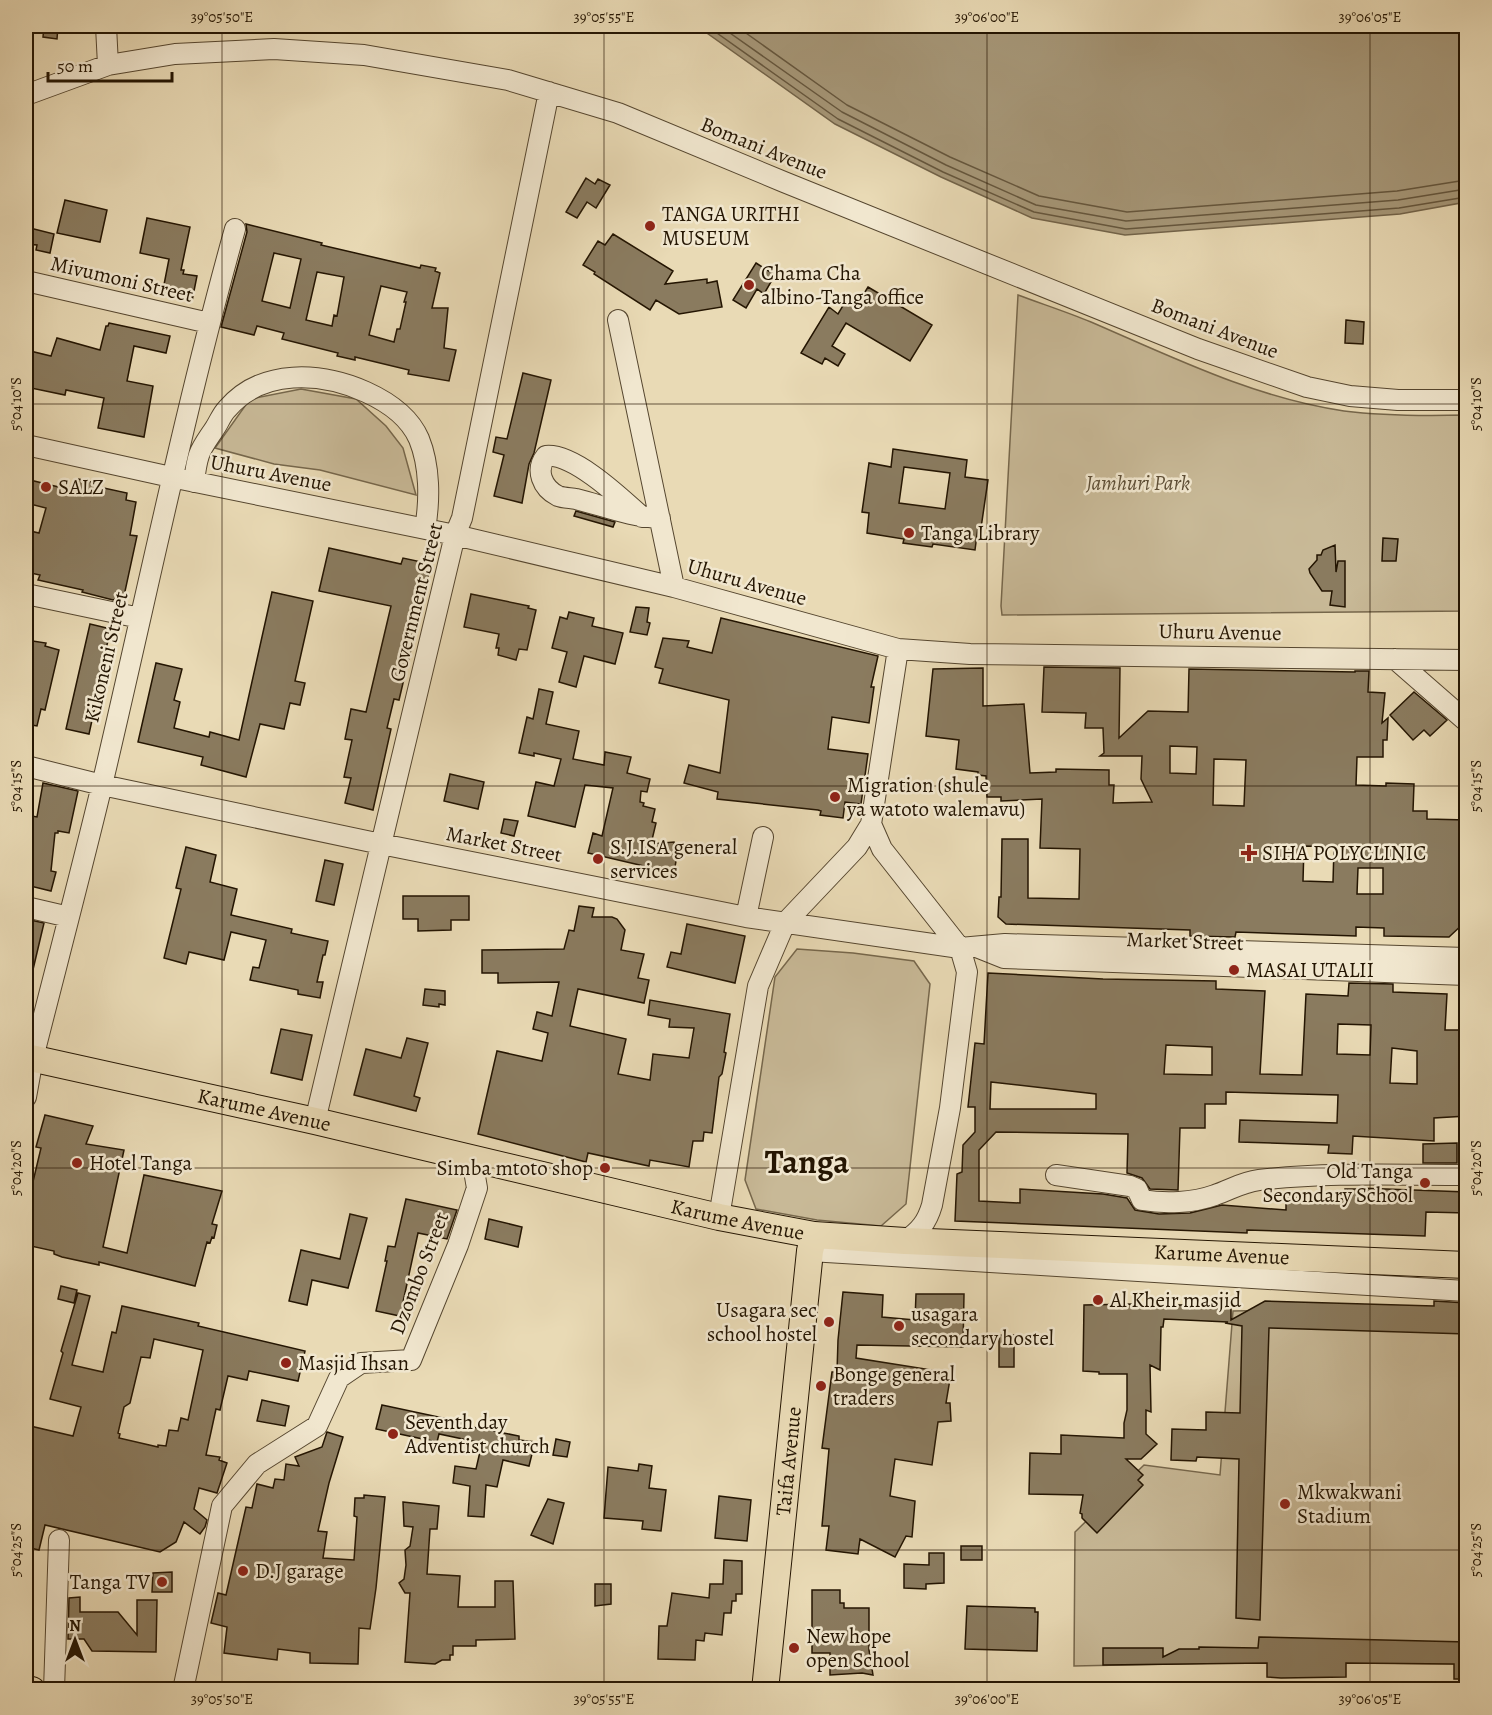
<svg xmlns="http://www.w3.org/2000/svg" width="1492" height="1715" viewBox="0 0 1492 1715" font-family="Alegreya,serif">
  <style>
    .green { fill: #c8b997; stroke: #76674c; stroke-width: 1.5 }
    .water { fill: #a69778; stroke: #726349; stroke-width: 1.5 }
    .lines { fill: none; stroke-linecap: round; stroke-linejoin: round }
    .shore { stroke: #65563d; stroke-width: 1.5 }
    .building { fill: #8a7b5f; stroke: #241502; stroke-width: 1.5; fill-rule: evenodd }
    .minor-casing { stroke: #55462f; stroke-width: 22 }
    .major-casing { stroke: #241502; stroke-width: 28 }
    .minor { stroke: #f1e7cf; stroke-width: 20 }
    .major { stroke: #e9dab5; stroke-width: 26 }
    .ticks { fill: none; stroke: #241502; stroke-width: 1.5; stroke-opacity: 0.45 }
    .poi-dot { fill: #8f2418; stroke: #f1e7cf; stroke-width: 2 }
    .labels { text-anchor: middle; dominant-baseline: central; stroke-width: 5; stroke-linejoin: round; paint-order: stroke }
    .street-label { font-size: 21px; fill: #241502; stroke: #f1e7cf }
    .poi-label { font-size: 21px; fill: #241502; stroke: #f1e7cf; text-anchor: start }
    .park-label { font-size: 21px; font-style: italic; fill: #5d4e36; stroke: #f1e7cf }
    .town-label { font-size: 33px; font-weight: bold; fill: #241502; stroke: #f1e7cf }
    .neatline { fill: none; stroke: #241502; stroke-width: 2 }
    .ticks-label { font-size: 15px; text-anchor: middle; fill: #241502 }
  </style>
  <rect width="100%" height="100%" fill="#e9dab5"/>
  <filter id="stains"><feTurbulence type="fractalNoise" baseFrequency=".00333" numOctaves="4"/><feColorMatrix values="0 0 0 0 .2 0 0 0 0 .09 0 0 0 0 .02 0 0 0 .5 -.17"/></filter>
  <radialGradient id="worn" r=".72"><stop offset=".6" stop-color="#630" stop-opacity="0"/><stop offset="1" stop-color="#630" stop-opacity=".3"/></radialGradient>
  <path class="green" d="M1018,295C1042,304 1067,312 1091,322C1172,357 1255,398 1344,411C1384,416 1426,416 1466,415V611L1002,615L1001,606Z
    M301,389L356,399L386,426L403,448L416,495L320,470L274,464L215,448L250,399Z
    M797,949L853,953L914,961L930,984L906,1204L881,1226L817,1220L756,1209L745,1180L775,977Z
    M1466,1307V1664L1268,1662L1074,1666L1075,1532L1144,1465L1220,1475L1233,1311Z"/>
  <path class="water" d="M697,26H1466V202L1400,214L1125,235L1032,218L941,177L835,124Z"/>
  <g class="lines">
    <path class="shore" d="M707,26L838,119L943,172L1034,212L1126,229L1399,208L1466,197
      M720,26L842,112L946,165L1036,205L1126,221L1398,200L1466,189
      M736,26L847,105L950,157L1039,196L1127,212L1397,191L1466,180"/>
  </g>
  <path class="building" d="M44,26H58L57,39L43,37Z
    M586,178L595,184L598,179L610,185L596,208L587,202L577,218L566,212Z
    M65,200L107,210L100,242L57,233Z
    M147,218L190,227L181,270H184L183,274L197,276L192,301L162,295L169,259L140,253Z
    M246,224L322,243L321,245L420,268L421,265L436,268L435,271L440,273L432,308H448L444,348L456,350L449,381L408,374L409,370L355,357V360L337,356L338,353L282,339L284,333L257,326L254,335L221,327L247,232ZM274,253L301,259L290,308L262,301ZM317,272L344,277L337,316L334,315L332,326L306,320ZM381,286L407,292L404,302H406L400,329H397L394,342L369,335Z
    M26,227L54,234L50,253L36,250L37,245L26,244Z
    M613,234L673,271L665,284L707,279V283L717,281L722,307L679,314L656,300L650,310L594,274L595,272L583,265L598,241L605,245Z
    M756,263L775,275L764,294L757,289L746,308L733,300Z
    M868,287L932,325L910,361L846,323L832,346L845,354L838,366L825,358L822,364L801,353L829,307L838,314L847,299L857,305Z
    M1346,320L1364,322L1363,344L1345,343Z
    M109,323L170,336L166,353L134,346L127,381L153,386L144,437L98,428L104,398L66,390L65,395L26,387V350L51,356L57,338L100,350L106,326H108Z
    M523,373L551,380L534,453L529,464L522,503L494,496L504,455L493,452L496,437L507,439Z
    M893,449L967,460L965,477L988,480L981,528L978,527L975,550L933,544L932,547L903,543L904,539L867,533L869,513L862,512L869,463L891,467ZM904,467L950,473L945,509L899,503Z
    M26,479L75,491L78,479L100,484L99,487L127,493L126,500L136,502L130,535L137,536L124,596L113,600L82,592L83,590L38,580L40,575L26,572V530L39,533L46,508L26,503Z
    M576,511L615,522L613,527L574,516Z
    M1383,538L1398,539L1396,561H1382Z
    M1335,545L1336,572L1338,561H1345V607L1330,605L1332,591H1322L1310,573L1309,569L1317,560V555H1321L1323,550Z
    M329,548L401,564L403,558L431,564L399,700L394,699L387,728L391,729L373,810L345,803L351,778L344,777L352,740L345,739L351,709L366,712L391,606L319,591Z
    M272,592L313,601L295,681L305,683L300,705L290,703L284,729L260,724L246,777L201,765L203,757L138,742L156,663L182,669L174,700L180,702L174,728L209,737L210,732L239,740Z
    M471,594L529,606L528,608L536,610L527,650L519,649L516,660L498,655L499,648H496L499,634L464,627Z
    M636,607L649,608L647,622L650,623L647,635L630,632Z
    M569,612L594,618L592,626L623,633L615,664L584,656L576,687L559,682L567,652L552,648L560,617L567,619Z
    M721,618L878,656L871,687H874L869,723L832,717L828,749L868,754L861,804L845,802L843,818L820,815L821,811L818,810L717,799L718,792L684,783L689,765L720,773L729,700L659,683L663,669L655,667L663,638L689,641L687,647L712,653Z
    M90,624L111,629L95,692L98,693L89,734L66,729Z
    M26,640L46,643L45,646L59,650L45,710L41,709L37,726L26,724Z
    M1044,667L1120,668L1119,738L1148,711L1188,712L1189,669L1355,672V671H1369L1368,692L1385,693L1382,723L1388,718L1387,740H1383V757H1357L1356,785L1386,786V783L1414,784L1413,811H1427V819L1467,820L1465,922L1449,937L1384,936V928L1356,927V936L1236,932L1235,937L1190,936V930L1006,924L998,917L999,897H1001L1002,839H1028V898L1079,899L1080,849L1040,848L1042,799L1001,801V797H987L986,776L978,775V772L956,769L959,740L926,736L933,669L983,668V706L1024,704L1030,773L1056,772V769L1109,770V785H1114L1113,803L1152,802L1141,779L1142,756H1100L1104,753L1103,728H1085L1086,713L1042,712ZM1170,746L1197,747L1196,774L1170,773ZM1214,759L1246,760L1244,806L1213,805ZM1304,846L1334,847L1333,882L1303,881ZM1358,868H1383V894H1357Z
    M539,689L553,692L546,724L579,731L573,759L604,765L605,752L631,757L627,773L650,779L647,792L641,791L640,802L644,803L643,806L655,809L652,822L656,823L651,844L674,842L676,861L674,873L588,853L593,833L602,836L613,788L585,785L575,827L528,816L536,782L554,786L561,759L534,753V756L519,753L527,717L533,719Z
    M1414,692L1447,720L1430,736L1424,730L1413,740L1390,715Z
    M450,774L484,782L478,809L444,801Z
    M43,783L78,791L69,833L58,831V833H55L51,871L56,872L51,891L26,885V862L30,844L28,843L30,830L26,829V815L37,817Z
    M504,819L518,821L514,836L501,833Z
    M186,847L216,855L210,882L237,889L231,915L292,929L291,933L328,941L325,955H323L317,982H323L320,998L298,994V990L250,980L253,967L259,968L266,940L231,932L224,960L189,952L186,964L164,958L181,889L176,888Z
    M325,860L343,864L334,905L316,901Z
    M403,896H469V920H451V930L418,931V919H403Z
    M579,906L594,908L592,917H612L617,919L625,930L621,950L644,954L638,978L649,980L644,1003L578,989L570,1026L626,1039L618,1074L650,1080L653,1054L689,1058L694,1028L669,1027L670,1019L648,1015L650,1000L730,1014L724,1052L726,1053L722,1074L719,1077L712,1133L704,1132L703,1141H693L689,1167L650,1160L649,1166L588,1153L586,1162L478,1134L497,1051L542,1061L548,1033L533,1029L537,1012L552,1016L559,982L498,983V973H482V950L564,949L569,930L574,931Z
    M26,919L44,923L31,978L26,977Z
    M687,924L745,936L735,983L667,967L671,952L681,954Z
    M988,973L1103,979L1216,981V989L1265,991L1260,1074L1302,1075L1306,994L1348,996L1349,983L1393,984V992L1447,994L1445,1030H1462L1467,1035V1116L1434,1118V1141L1353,1136L1352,1154L1328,1153L1329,1145L1239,1142L1240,1120L1337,1123L1338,1095L1226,1092V1104H1205V1128H1180L1178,1190L1150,1189L1142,1178L1127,1173L1128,1134L996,1132L979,1150V1201L1020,1203V1189L1103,1194L1127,1198L1135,1210L1159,1214L1190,1213L1222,1205L1286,1210V1197L1345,1199V1189H1359V1188L1467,1192V1213L1426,1212L1425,1236L1247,1230V1233L955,1221L957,1174L962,1172L963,1145L975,1132V1107H968L975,1043L984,1044ZM1338,1024L1371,1025L1370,1055L1337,1054ZM1166,1045L1212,1047V1075L1164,1074ZM1392,1048L1417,1051V1084L1390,1083ZM991,1082L1096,1094V1109H990Z
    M425,989L445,991V1005L439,1004V1007L423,1005Z
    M281,1029L312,1035L302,1080L271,1073Z
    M407,1038L428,1043L414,1096L420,1098L416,1111L354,1095L366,1049L401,1058Z
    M45,1115L93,1126L86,1144L124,1150L103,1247L127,1253L144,1175L222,1191L212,1224L217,1225L214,1238L212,1237L210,1243L207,1242L195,1286L99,1262V1265L62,1257L54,1254V1251L26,1245V1211L41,1148L36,1147Z
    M1457,1143V1163H1423V1144Z
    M406,1199L457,1210L447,1239L418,1233L400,1316L376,1311L387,1261H385L388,1246L395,1247Z
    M350,1214L367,1218L348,1288L312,1280L307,1305L289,1301L301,1250L340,1259Z
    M489,1219L522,1227L518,1247L485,1239Z
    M61,1286L77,1290L74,1303L58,1299Z
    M843,1292L883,1295L882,1317L915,1320L916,1294H964L963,1347L857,1345L856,1358L951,1373L946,1403H950L951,1421L938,1422L932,1465L895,1459L890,1496L915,1501L912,1537L906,1536L895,1557L860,1539L858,1554L826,1550L829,1526H822L829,1449L822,1448L832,1372H837L838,1340Z
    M78,1293L90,1296L72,1365L103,1372L112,1332L116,1333L122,1306L199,1323L198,1326L305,1351L298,1381L249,1371L247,1380L228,1376L220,1410L216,1409L206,1455L220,1457L219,1460L227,1463L217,1493L199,1488L194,1509L207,1520L205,1527L200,1534L184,1522L176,1542L160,1552L45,1525L39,1550L26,1547V1425L73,1436L81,1407L50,1399L63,1353L61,1351ZM154,1339L203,1350L188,1420L181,1418L178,1431L169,1430L166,1446L158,1445V1447L119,1438L120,1434L118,1433L124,1407L130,1403L141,1357L150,1358Z
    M1265,1301L1434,1306V1301L1467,1303V1334L1269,1328L1260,1620L1236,1618L1239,1459L1197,1457L1196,1461L1171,1460L1172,1429L1206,1430V1412L1240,1413L1242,1326L1225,1323L1228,1322L1164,1319L1163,1327H1161L1160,1370L1150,1365L1151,1412L1146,1410V1434L1157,1444L1141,1459H1126L1143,1475L1138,1480L1143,1485L1097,1533L1082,1518V1514L1080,1513L1083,1495L1029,1494L1030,1453L1061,1454V1435L1124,1438V1423L1127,1410V1374H1099V1372L1083,1371L1084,1305L1135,1304L1227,1306V1308H1231V1320Z
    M999,1335H1014V1367H999Z
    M262,1400L289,1406L285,1426L257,1421Z
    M382,1405L467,1423V1426L519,1436V1440L535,1442L529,1466L503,1460L497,1487L486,1485L484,1517L468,1516L470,1486L453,1483L455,1466L476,1469L482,1443L439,1434L437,1442L376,1429Z
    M327,1432L343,1437L329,1483L318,1531L327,1532L323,1558L354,1560L357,1517L354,1516L355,1498H364V1495L385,1497L376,1588L370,1629L359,1628L358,1664L310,1663V1653L278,1649L277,1660L224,1653L227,1627L211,1623L218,1593L226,1595L246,1507L252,1508L257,1484L273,1488L275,1479L284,1480L286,1464L299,1466L295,1457L322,1447Z
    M556,1439L570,1442L567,1457L553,1455Z
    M639,1464L652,1466L649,1488L666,1490L661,1531L642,1529L643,1521L604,1518L608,1467L638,1471Z
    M719,1496L751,1500L747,1541L715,1538Z
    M548,1499L564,1503L553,1544L531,1535Z
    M403,1502L439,1506L437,1529H430L427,1574L460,1576L458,1607H495V1581H513L515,1639L476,1640V1646H453V1655H450V1660H442L435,1664L405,1662L410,1593H405L399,1583L404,1579L406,1565L405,1550L410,1546L413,1527L404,1526Z
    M961,1546H982V1560H961Z
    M929,1553H944V1583L926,1584V1589L904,1588V1564L929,1565Z
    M724,1560L742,1561V1594H736V1601H732L731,1613H724L722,1635L705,1633L704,1641L696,1640L695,1660L658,1659L659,1626H667L672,1593L709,1598L710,1584H723Z
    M172,1572V1592H152L153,1573Z
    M595,1584H611V1604L595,1606Z
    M812,1590H840V1603H844V1608H869V1650L873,1675L862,1673L830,1675V1653H812Z
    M80,1597V1612H118L137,1635V1600H157L156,1652L92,1651L84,1639H68L69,1598Z
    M967,1606L1035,1608V1612H1038L1037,1651L965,1649Z
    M1259,1637L1467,1642V1679H1454V1664L1346,1663V1677L1281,1678L1267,1677V1663L1103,1665V1648H1163V1657L1179,1649H1199V1647L1258,1648Z"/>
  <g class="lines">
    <defs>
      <path id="minor" d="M106,26L108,65
        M26,95L108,65L175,54L274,49L364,55L508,80L618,113L784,182L1198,349L1307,387L1350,396L1398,400H1466
        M26,281L209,323
        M618,320L674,587
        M26,445L171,477L455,535L674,587L898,649L970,654L1466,660
        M194,482C195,473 196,464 199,455C202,446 210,436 215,428C219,422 222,414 227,409C262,368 321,372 366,392C388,402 409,416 419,439C430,466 430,500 425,529
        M642,517C622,499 574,453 546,456C535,470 542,488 558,496C563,498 571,498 576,499C604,506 631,517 660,518
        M26,594L140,618
        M1395,659L1466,721
        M26,766L102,785L381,844L746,917L960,948L1005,944L1466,958
        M871,824L882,849L960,948L967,972L950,1108L932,1205C927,1222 920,1231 905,1241
        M26,907L69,917
        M746,917L763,837
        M979,948L1004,958L1466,975
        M26,1097L33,1058C56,967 80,876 102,785C146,599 184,412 235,229
        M315,1121L455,535L462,518L549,92
        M1056,1175L1130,1186L1137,1189L1142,1200C1165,1204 1193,1203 1215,1195C1230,1190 1242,1182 1259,1180C1327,1172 1398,1175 1466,1175
        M719,1217L758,986L785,923L857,847L871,824L898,649
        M810,1251L1466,1291
        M54,1690L59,1540
        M183,1690L222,1506L257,1464L317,1426L339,1378L361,1363L411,1360L458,1245L477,1188L472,1159"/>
      <g id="major">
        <path id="s1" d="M26,1057L315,1121L719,1217L814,1235L905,1241L1466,1265"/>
        <path d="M26,1689L32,1690"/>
        <path id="s2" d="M765,1690L810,1251L814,1235"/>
      </g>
    </defs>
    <use href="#minor" class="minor-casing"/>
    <use href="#major" class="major-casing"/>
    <use href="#minor" class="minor"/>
    <use href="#major" class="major"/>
  </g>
  <path class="ticks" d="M222,26V1690M604,26V1690M987,26V1690M1370,26V1690M26,404H1466M26,786H1466M26,1168H1466M26,1550H1466"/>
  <g class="poi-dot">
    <circle cx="650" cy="226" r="6"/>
    <circle cx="749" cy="285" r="6"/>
    <circle cx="46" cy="487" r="6"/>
    <circle cx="909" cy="533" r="6"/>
    <circle cx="835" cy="797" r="6"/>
    <path d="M1246 844h6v6h6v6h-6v6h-6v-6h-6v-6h6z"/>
    <circle cx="598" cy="859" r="6"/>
    <circle cx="1234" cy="970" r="6"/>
    <circle cx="77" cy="1163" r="6"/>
    <circle cx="605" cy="1168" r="6"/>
    <circle cx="1425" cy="1183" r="6"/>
    <circle cx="1098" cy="1300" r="6"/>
    <circle cx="829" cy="1322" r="6"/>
    <circle cx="899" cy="1326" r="6"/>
    <circle cx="286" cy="1363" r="6"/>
    <circle cx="821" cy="1386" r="6"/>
    <circle cx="393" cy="1434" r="6"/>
    <circle cx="1285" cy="1504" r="6"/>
    <circle cx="243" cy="1571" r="6"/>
    <circle cx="162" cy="1582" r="6"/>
    <circle cx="794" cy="1648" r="6"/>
  </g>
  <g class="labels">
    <g class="street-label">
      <text transform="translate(764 148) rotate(22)">Bomani Avenue</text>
      <text transform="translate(122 279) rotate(13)">Mivumoni Street</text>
      <text transform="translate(1215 328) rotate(21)">Bomani Avenue</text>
      <text transform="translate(271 473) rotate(11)">Uhuru Avenue</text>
      <text transform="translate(747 582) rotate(16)">Uhuru Avenue</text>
      <text transform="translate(416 602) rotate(-76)">Government Street</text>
      <text transform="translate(1220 632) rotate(1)">Uhuru Avenue</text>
      <text transform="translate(106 657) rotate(-77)">Kikoneni Street</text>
      <text transform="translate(504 844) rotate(11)">Market Street</text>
      <text transform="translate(1185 941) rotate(2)">Market Street</text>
      <text stroke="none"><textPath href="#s1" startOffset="244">Karume Avenue</textPath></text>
      <text stroke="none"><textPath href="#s1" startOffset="730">Karume Avenue</textPath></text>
      <text stroke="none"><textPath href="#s1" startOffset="1216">Karume Avenue</textPath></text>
      <text transform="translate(419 1273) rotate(-69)">Dzombo Street</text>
      <text stroke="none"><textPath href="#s2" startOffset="230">Taifa Avenue</textPath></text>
    </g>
    <g class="poi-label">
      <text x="662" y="214">TANGA URITHI<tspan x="662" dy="24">MUSEUM</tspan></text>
      <text x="761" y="273">Chama Cha<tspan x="761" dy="24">albino-Tanga office</tspan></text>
      <text x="58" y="487">SALZ</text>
      <text x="921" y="533">Tanga Library</text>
      <text x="847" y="785">Migration (shule<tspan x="847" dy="24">ya watoto walemavu)</tspan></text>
      <text x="610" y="847">S.J.ISA general<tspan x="610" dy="24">services</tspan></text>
      <text x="1262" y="853">SIHA POLYCLINIC</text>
      <text x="1246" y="970">MASAI UTALII</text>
      <text x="89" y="1163">Hotel Tanga</text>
      <text x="593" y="1168" text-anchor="end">Simba mtoto shop</text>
      <text x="1413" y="1171" text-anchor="end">Old Tanga<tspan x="1413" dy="24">Secondary School</tspan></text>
      <text x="1110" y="1300">Al Kheir masjid</text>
      <text x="817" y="1310" text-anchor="end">Usagara sec<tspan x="817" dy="24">school hostel</tspan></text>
      <text x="911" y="1314">usagara<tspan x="911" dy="24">secondary hostel</tspan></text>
      <text x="298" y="1363">Masjid Ihsan</text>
      <text x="833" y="1374">Bonge general<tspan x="833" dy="24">traders</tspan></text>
      <text x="405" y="1422">Seventh day<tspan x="405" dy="24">Adventist church</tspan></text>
      <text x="1297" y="1492">Mkwakwani<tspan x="1297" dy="24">Stadium</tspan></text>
      <text x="255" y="1571">D.J garage</text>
      <text x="150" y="1582" text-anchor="end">Tanga TV</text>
      <text x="806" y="1636">New hope<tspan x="806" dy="24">open School</tspan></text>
    </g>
    <g class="park-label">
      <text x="1138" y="483">Jamhuri Park</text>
    </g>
    <g class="town-label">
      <text x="807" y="1161">Tanga</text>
    </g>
  </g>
  <rect width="1492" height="1715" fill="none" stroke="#e9dab5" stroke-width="66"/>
  <g transform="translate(75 1640)" stroke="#f1e7cf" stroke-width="4.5" paint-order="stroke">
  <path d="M0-4.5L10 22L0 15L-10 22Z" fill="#241502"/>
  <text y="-9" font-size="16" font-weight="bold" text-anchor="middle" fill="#241502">N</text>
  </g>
  <path d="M48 72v9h124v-9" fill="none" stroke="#241502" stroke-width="3"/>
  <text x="57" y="72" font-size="18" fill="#241502" stroke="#f1e7cf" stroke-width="4.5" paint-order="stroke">50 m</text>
  <rect x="33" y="33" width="1426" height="1649" class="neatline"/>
  <g class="ticks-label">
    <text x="222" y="22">39°05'50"E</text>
    <text x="604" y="22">39°05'55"E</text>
    <text x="987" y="22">39°06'00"E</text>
    <text x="1370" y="22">39°06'05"E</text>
    <text transform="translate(16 404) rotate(-90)" y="5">5°04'10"S</text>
    <text transform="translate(1476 404) rotate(-90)" y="5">5°04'10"S</text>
    <text transform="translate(16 786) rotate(-90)" y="5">5°04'15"S</text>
    <text transform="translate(1476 786) rotate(-90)" y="5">5°04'15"S</text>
    <text transform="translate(16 1168) rotate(-90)" y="5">5°04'20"S</text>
    <text transform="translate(1476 1168) rotate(-90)" y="5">5°04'20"S</text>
    <text transform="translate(16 1550) rotate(-90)" y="5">5°04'25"S</text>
    <text transform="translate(1476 1550) rotate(-90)" y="5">5°04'25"S</text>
    <text x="222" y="1704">39°05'50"E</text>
    <text x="604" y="1704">39°05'55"E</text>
    <text x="987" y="1704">39°06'00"E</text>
    <text x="1370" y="1704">39°06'05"E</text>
  </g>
  <rect width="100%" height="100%" filter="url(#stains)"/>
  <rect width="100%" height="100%" fill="url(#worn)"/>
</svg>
